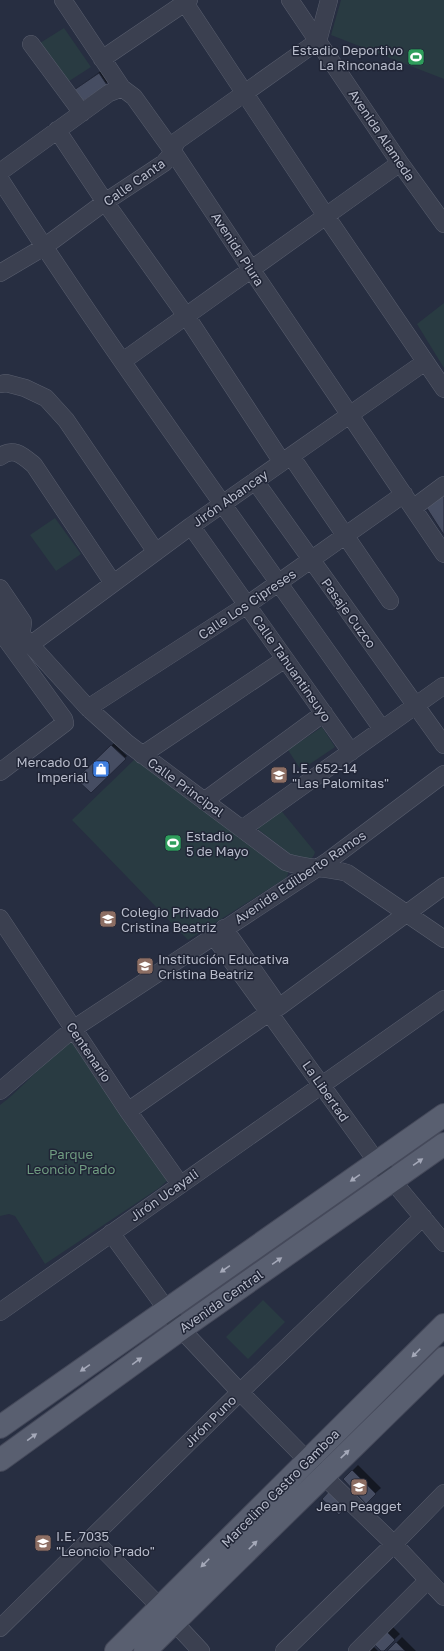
<svg xmlns="http://www.w3.org/2000/svg" width="444" height="1651" viewBox="0 0 444 1651" font-family="'Golos Text',sans-serif">
  <style>
    .green { fill: #293b42 }
    .shadow { fill: #0007 }
    .building { fill: #464d62; stroke: #222738 }
    .lines { fill: none; stroke-linecap: round; stroke-linejoin: round }
    .minor-casing { stroke: #595e6e; stroke-width: 18 }
    .major-casing { stroke: #45495a; stroke-width: 24 }
    .minor { stroke: #3b4050; stroke-width: 17 }
    .major { stroke: #595f70; stroke-width: 22 }
    .oneway { fill: #a5a9b9 }
    .labels { text-anchor: middle; dominant-baseline: central; stroke-width: 3; stroke-linejoin: round; paint-order: stroke }
    .poi-label { font-size: 13px; fill: #b8bccb; stroke: #202536; text-anchor: start }
    .street-label { font-size: 13px; fill: #b8bccb; stroke: #202536 }
    .park-label { font-size: 13px; fill: #6f9b80; stroke: #202536 }
  </style>
  <rect width="100%" height="100%" fill="#272e41"/>
  <path class="green" d="M341,0H444V79L331,35Z
    M64,28L91,67L66,83L40,43Z
    M444,303V368L417,324Z
    M55,518L81,554L56,571L30,535Z
    M322,727L335,747L301,770L288,750Z
    M136,758L288,869V874L286,878L188,940L72,820Z
    M279,808L315,852C313,860 307,861 300,862L254,826Z
    M75,1040L165,1174L167,1181L159,1188L45,1264L15,1216L9,1214L0,1216V1105C27,1085 46,1057 75,1040Z
    M263,1300L285,1322L248,1359L226,1337Z"/>
  <path class="shadow" d="M105,68L112,79L80,103L72,92Z
    M114,743L127,756L91,792L77,779Z
    M358,1465L381,1488L366,1502L344,1479Z
    M393,1627L400,1634L382,1651L375,1644Z
    M402,1637L416,1651H388Z
    M374,1647L378,1651H370Z"/>
  <path class="building" d="M99,73L107,85L79,104L71,92Z
    M444,494V535L426,507Z
    M111,745L126,759L91,793L76,779Z
    M352,1470L376,1494L366,1504L343,1479Z
    M331,1489L348,1505L339,1515L322,1499Z
    M387,1632L395,1640L384,1651H381L374,1644Z
    M396,1642L405,1651H387Z"/>
  <g class="lines">
    <defs>
      <path id="minor" d="M63,0L122,88L134,97L172,150L251,269L444,554
        M183,0L326,216L444,389
        M290,0L400,163L444,224
        M318,41L329,0
        M31,44L82,113
        M102,59L189,0
        M57,130L105,202L189,320L282,462
        M0,172L109,93L122,88
        M0,179C121,367 254,546 382,729
        M0,273L44,247L105,202L164,163L169,157L177,141L318,41
        M123,361L400,163
        M0,384L6,383L25,388L46,398L66,420L156,552
        M291,456L390,601
        M0,457C13,446 23,456 34,465L113,583
        M255,481L444,745
        M413,508L444,485
        M191,526L351,752
        M0,588L23,622L22,630
        M0,611L88,708L127,743L286,862C306,869 327,867 347,873L444,939
        M0,631L64,719L65,723L0,772
        M30,645L191,526L425,362
        M88,708L247,605L404,494
        M142,755L285,659
        M204,801L324,713
        M242,829L443,686
        M0,918L128,1111L180,1184
        M224,928L273,998
        M213,935L377,1162L444,1243
        M279,1007L444,886
        M0,1091L73,1029L328,861L444,774
        M128,1111L270,1012
        M111,1233L181,1329L240,1392L308,1461L394,1544L444,1597
        M0,1312L444,999
        M92,1538L160,1607
        M174,1622L201,1651
        M0,1628L240,1392L423,1217
        M284,1651L394,1544L444,1493
        M357,1651L428,1580"/>
      <path id="major" d="M0,1427L444,1115
        M0,1460L181,1329L444,1144
        M116,1651L444,1325
        M145,1651L444,1358"/>
    </defs>
    <use href="#minor" class="minor-casing"/>
    <use href="#major" class="major-casing"/>
    <use href="#minor" class="minor"/>
    <use href="#major" class="major"/>
  </g>
  <defs><path id="oneway-solid" d="M-6-.8H1V-3.2L6.5 0L1 3.2V.8H-6Z"/></defs>
  <g class="oneway">
    <use href="#oneway-solid" transform="translate(418 1162) rotate(-35)"/>
    <use href="#oneway-solid" transform="translate(355 1178) rotate(145)"/>
    <use href="#oneway-solid" transform="translate(277 1261) rotate(-35)"/>
    <use href="#oneway-solid" transform="translate(225 1269) rotate(145)"/>
    <use href="#oneway-solid" transform="translate(416 1353) rotate(135)"/>
    <use href="#oneway-solid" transform="translate(137 1361) rotate(-36)"/>
    <use href="#oneway-solid" transform="translate(85 1368) rotate(145)"/>
    <use href="#oneway-solid" transform="translate(32 1437) rotate(-36)"/>
    <use href="#oneway-solid" transform="translate(345 1454) rotate(-44)"/>
    <use href="#oneway-solid" transform="translate(253 1545) rotate(-45)"/>
    <use href="#oneway-solid" transform="translate(205 1563) rotate(135)"/>
  </g>
  <defs>
    <symbol id="stadium-square" viewBox="-11 -11 22 22"><rect x="-9" y="-9" width="18" height="18" rx="4" fill="#2e9e5b" stroke="#202536"/><path d="M0-5a6.5 5 0 1 0 0 10a6.5 5 0 1 0 0-10ZM-3.5-1.8h7v3.6h-7Z" fill="#fff"/></symbol>
    <symbol id="shop-square" viewBox="-11 -11 22 22"><rect x="-9" y="-9" width="18" height="18" rx="4" fill="#3f7fe0" stroke="#202536"/><path d="M-5-2.5h2.3a2.7 3.5 0 0 1 5.4 0H5L5.5 6h-11ZM-1.5-2.5h3a1.5 2.3 0 0 0-3 0Z" fill="#fff"/></symbol>
    <symbol id="school-square" viewBox="-11 -11 22 22"><rect x="-9" y="-9" width="18" height="18" rx="4" fill="#8d6e63" stroke="#202536"/><path d="M0-5L7-2L0 1L-7-2ZM-4 1L0 2.5L4 1V4Q0 6-4 4Z" fill="#fff"/></symbol>
  </defs>
  <g fill-rule="evenodd">
    <use href="#stadium-square" x="406" y="47" width="20" height="20"/>
    <use href="#shop-square" x="91" y="759" width="20" height="20"/>
    <use href="#school-square" x="269" y="765" width="20" height="20"/>
    <use href="#stadium-square" x="163" y="833" width="20" height="20"/>
    <use href="#school-square" x="98" y="909" width="20" height="20"/>
    <use href="#school-square" x="135" y="956" width="20" height="20"/>
    <use href="#school-square" x="349" y="1477" width="20" height="20"/>
    <use href="#school-square" x="33" y="1533" width="20" height="20"/>
  </g>
  <g class="labels">
    <g class="poi-label">
      <text x="403" y="50" text-anchor="end">Estadio Deportivo<tspan x="403" dy="15">La Rinconada</tspan></text>
      <text x="88" y="762" text-anchor="end">Mercado 01<tspan x="88" dy="15">Imperial</tspan></text>
      <text x="292" y="768">I.E. 652-14<tspan x="292" dy="15">"Las Palomitas"</tspan></text>
      <text x="186" y="836">Estadio<tspan x="186" dy="15">5 de Mayo</tspan></text>
      <text x="121" y="912">Colegio Privado<tspan x="121" dy="15">Cristina Beatriz</tspan></text>
      <text x="158" y="959">Institución Educativa<tspan x="158" dy="15">Cristina Beatriz</tspan></text>
      <text x="359" y="1506" text-anchor="middle">Jean Peagget</text>
      <text x="56" y="1536">I.E. 7035<tspan x="56" dy="15">"Leoncio Prado"</tspan></text>
    </g>
    <g class="street-label">
      <text transform="translate(382 135) rotate(56)">Avenida Alameda</text>
      <text transform="translate(134 182) rotate(-35)">Calle Canta</text>
      <text transform="translate(238 249) rotate(57)">Avenida Piura</text>
      <text transform="translate(230 498) rotate(-35)">Jirón Abancay</text>
      <text transform="translate(247 604) rotate(-34)">Calle Los Cipreses</text>
      <text transform="translate(349 613) rotate(54)">Pasaje Cuzco</text>
      <text transform="translate(292 668) rotate(55)">Calle Tahuantinsuyo</text>
      <text transform="translate(186 787) rotate(36)">Calle Principal</text>
      <text transform="translate(300 877) rotate(-34)">Avenida Edilberto Ramos</text>
      <text transform="translate(89 1052) rotate(56)">Centenario</text>
      <text transform="translate(326 1091) rotate(55)">La Libertad</text>
      <text transform="translate(164 1195) rotate(-35)">Jirón Ucayali</text>
      <text transform="translate(221 1301) rotate(-35)">Avenida Central</text>
      <text transform="translate(210 1421) rotate(-45)">Jirón Puno</text>
      <text transform="translate(280 1488) rotate(-45)">Marcelino Castro Gamboa</text>
    </g>
    <g class="park-label">
      <text x="71" y="1154">Parque<tspan x="71" dy="15">Leoncio Prado</tspan></text>
    </g>
  </g>
</svg>
